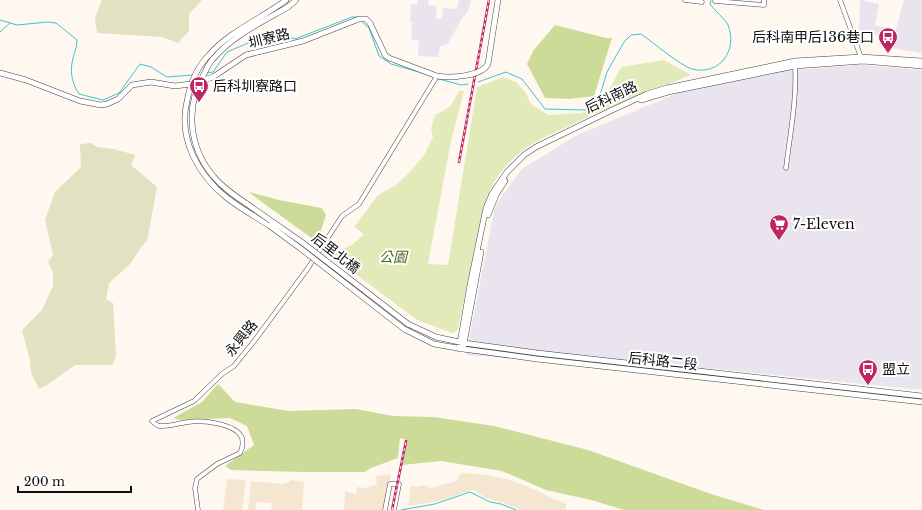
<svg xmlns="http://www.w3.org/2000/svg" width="922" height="510" viewBox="0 0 922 510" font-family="'Libre Baskerville','Noto Sans TC',serif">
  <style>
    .industrial { fill: #e9e4ee }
    .farmland { fill: #f5e6d1 }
    .green { fill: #e3eaba }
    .forest { fill: #cddb99 }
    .cemetery { fill: #e2e1c2 }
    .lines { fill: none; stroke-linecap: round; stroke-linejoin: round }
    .stream { stroke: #3cc5ce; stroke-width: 1 }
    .minor-casing { stroke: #424242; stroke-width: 5 }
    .tertiary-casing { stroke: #424242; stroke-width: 6 }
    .minor { stroke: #fff; stroke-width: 4 }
    .tertiary { stroke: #fff; stroke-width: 5 }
    .rail-casing { stroke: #c02662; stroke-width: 2.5 }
    .rail { stroke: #fff; stroke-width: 1; stroke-dasharray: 3; stroke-linecap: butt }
    .tertiary-bridge-casing { stroke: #424242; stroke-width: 6; stroke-linecap: butt }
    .tertiary-bridge { stroke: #fff; stroke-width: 5 }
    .labels { text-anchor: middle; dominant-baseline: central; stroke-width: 4; stroke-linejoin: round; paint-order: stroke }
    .poi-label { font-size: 14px; fill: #0f0f0f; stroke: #fff; text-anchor: start }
    .street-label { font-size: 14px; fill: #0f0f0f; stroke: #fff }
    .park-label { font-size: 14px; font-style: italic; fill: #47681e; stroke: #fff }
  </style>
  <rect width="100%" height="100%" fill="#fff8f1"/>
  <path class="industrial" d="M418,0H429L428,5L437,6L436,19H442L443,8L457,9L459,0H471L468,11L462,18L448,44L440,46L438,57L418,56L419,41L411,39L412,22H410L411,4L417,5Z
    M860,0L879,4L875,25L894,29L892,38L859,32Z
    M904,0H922V53L891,48Z
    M859,65L922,70V390L716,369L466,355L495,206L522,169L577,135L678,93L781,71Z"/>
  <path class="farmland" d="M461,473L487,475L511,480L538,491L554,499L566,503V510H520L503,503L486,498L474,490H471L441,501L408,506L411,486L417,487L425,485L430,488L457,481L459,475H461Z
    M391,474L384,510H344L345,491L356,494L357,487L368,488L369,486L377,485L376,476Z
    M227,479L246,480L242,510H223Z
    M292,480L304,482L302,510H271L272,503L256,502L255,510H248L251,481L284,484Z"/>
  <path class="green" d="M664,60L691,75C649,92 607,107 567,127C549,135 530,143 515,157C499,171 489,188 483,208L458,329L456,332L452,333L417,320L330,255L333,250C347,250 355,243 364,234L354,227L378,195L396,185L411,171L424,155L433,137L431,128L435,115L450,107L459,91H464L451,141L428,264L448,265L477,87L504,77L516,82L525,92L531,104L548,115L581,113L595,109L605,97L621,67Z"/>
  <path class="forest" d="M555,25L606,38H612L594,96L570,99L545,98L527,64L533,51Z
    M249,192L279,200L322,208L326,215L317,242L259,200Z
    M218,384L235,402L289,411L356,409L393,416L434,417L494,426L588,450L711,494L764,510H624L591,500L546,490L502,471L441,461L402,465L407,440L400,438L398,458L371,468L365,472H303L231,470L225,466L254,445L247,426L230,418L180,420L173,418L202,402Z"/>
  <path class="cemetery" d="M102,0H202L189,14V31L178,43L162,37L97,33L95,18Z
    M91,143L97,147L114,149L135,155L131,165L157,187L147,241L142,246L130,264L109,283L106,299L113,303L116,357L112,365H75L47,385L39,389L31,373L30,360L22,330L42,310L53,286V272L48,262L53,255L45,220L55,192L81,167L80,144Z"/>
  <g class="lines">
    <path class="stream" d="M0,20L17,25L48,22L56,23L77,40C77,49 73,55 72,63C70,74 73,85 79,94L103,100L119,93L140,64L151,67L167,77L192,75
      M361,21L369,28L379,56L391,64L429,75
      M0,32L10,23
      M207,73L213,72L227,52L274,32L295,39L352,17H357
      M439,79L461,85L468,84
      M478,82L506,72L522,79L545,109L585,110L597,105L607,72L624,42L631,35L641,34C653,42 679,65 692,69C720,76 738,50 728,25C726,20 714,10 710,4L711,0
      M401,510L435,504L470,492L490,502L501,504L516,510"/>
    <defs>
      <path id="minor" d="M685,0L702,2
        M840,0L862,60
        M715,1L764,5V0
        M786,168C790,134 797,100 795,66
        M198,510L195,488L197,479L217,464L240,453C243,448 243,443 242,438C236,423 201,420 188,422C179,423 169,427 160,426C157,426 154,423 152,421L194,401L222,374L234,366L255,340L308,268L342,216L359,204L437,76
        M385,510L390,484H399L394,510"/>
      <path id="tertiary" d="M494,25L498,0
        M0,73L26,80L80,101L101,105L107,104L118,99L132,85L151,82L175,86L191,84L213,77L246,55L303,41L359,19H366L370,23L385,55L389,58L437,76
        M641,100L668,92L795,66L863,61L922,66
        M247,204C235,196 223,188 214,177C188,147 185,105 205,72C207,68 209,63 213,59C232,36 262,22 288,7L296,0
        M488,215L496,195L505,181
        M270,226C256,217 240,208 227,198C198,175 178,139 187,101C190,85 197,67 209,55C230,31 261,19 286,0
        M408,324L436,337L464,343L537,353L922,396
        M404,329L434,344L463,349L537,359L922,402
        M459,349L470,285L486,208L492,194L507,172L524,155L536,147L610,111L647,94L667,88L795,61L861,57L922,61
        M463,349L481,252"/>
    </defs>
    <use href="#minor" class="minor-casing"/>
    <use href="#tertiary" class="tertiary-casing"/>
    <use href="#minor" class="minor"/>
    <use href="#tertiary" class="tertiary"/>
    <defs>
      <path id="rail" d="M459,162L489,0
        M392,510L406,441"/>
    </defs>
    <use href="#rail" class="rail-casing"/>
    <use href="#rail" class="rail"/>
    <defs>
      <path id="tertiary-bridge" d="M437,76C450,78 481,77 488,64L494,25
        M247,204L303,243L408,324
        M270,226L300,248L404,329"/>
    </defs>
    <use href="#tertiary-bridge" class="tertiary-bridge-casing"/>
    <use href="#tertiary-bridge" class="tertiary-bridge"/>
  </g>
  <defs>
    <symbol id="bus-pin" viewBox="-11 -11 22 30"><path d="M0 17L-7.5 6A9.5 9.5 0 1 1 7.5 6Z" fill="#c02662" stroke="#fff"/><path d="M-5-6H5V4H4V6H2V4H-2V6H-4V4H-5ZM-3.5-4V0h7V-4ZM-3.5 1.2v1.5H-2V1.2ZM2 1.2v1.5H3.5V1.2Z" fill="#fff"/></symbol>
    <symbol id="supermarket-pin" viewBox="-11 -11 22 30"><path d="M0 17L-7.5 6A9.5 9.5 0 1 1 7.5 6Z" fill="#c02662" stroke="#fff"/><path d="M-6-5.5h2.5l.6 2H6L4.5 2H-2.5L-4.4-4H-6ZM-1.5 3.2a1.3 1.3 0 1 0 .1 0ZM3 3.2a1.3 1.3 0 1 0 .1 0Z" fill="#fff"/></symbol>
  </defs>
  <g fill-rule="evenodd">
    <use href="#bus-pin" x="877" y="26" width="22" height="30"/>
    <use href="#bus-pin" x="188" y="75" width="22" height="30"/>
    <use href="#supermarket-pin" x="768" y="213" width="22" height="30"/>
    <use href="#bus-pin" x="857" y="358" width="22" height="30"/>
  </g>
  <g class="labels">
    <g class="poi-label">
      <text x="874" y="37" text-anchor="end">后科南甲后136巷口</text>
      <text x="213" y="86">后科圳寮路口</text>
      <text x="793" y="224">7-Eleven</text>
      <text x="882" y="369">盟立</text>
    </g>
    <g class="street-label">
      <text transform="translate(269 38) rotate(-14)">圳寮路</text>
      <text transform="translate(611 97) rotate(-25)">后科南路</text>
      <text transform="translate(336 253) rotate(38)">后里北橋</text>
      <text transform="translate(241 338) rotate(-51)">永興路</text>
      <text transform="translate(663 361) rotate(6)">后科路二段</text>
    </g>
    <g class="park-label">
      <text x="393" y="257">公園</text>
    </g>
  </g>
  <path d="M18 486v6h113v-6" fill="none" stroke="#0f0f0f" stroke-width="2"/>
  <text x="24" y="486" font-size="12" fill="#0f0f0f" stroke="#ffffff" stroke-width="3" paint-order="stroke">200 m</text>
</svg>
